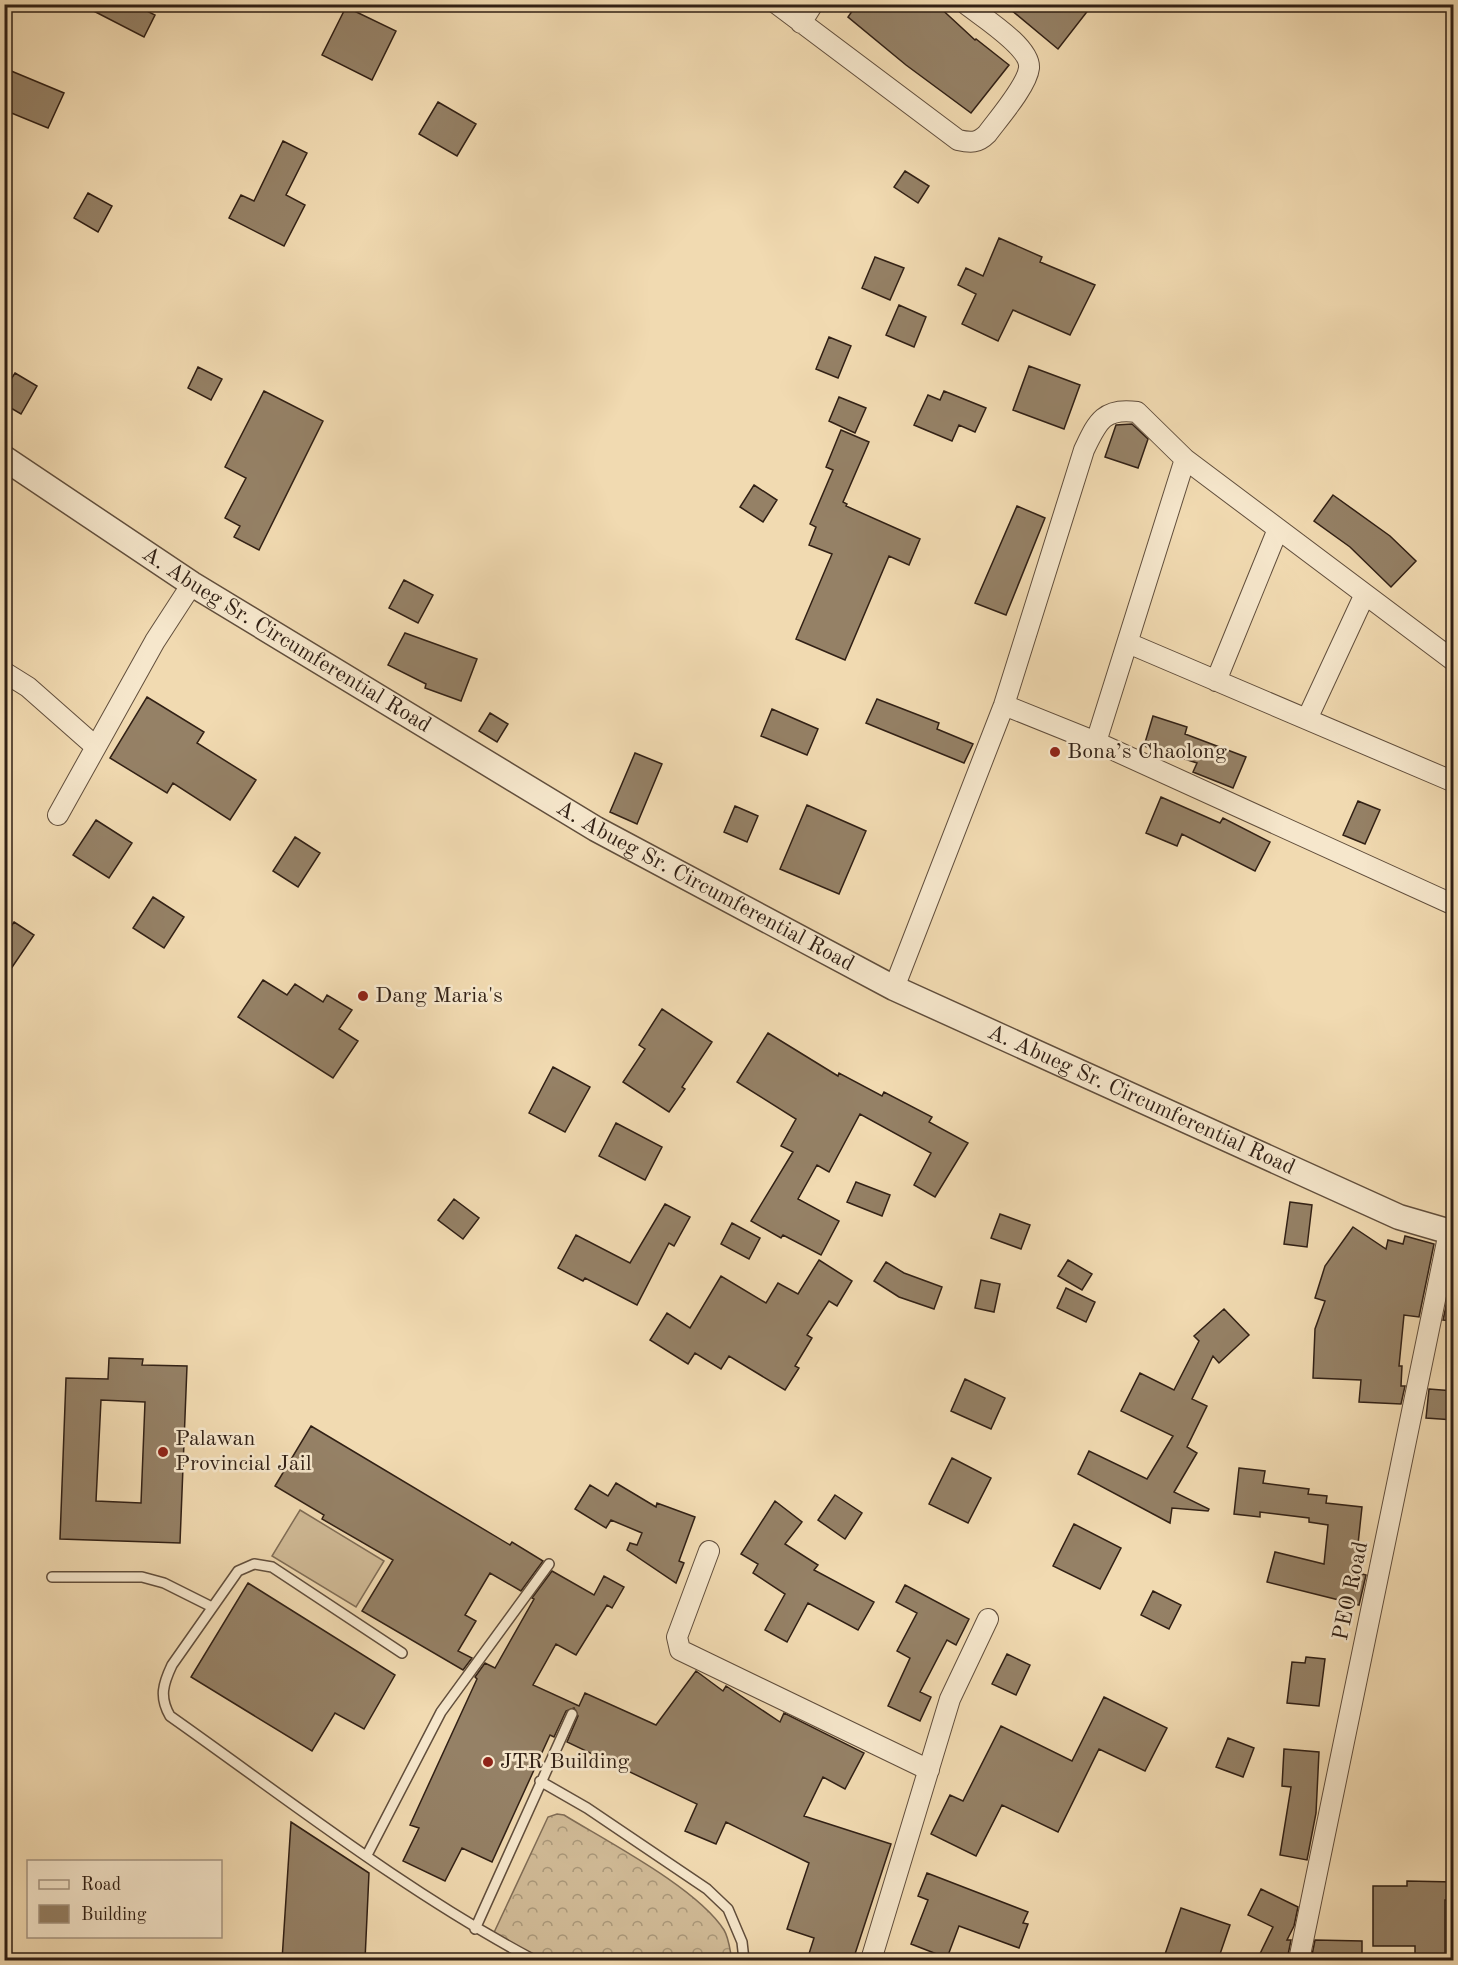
<svg xmlns="http://www.w3.org/2000/svg" width="1458" height="1965" viewBox="0 0 1458 1965" font-family="'Old Standard TT',serif">
  <style>
    .grass { fill: #d0ba96; stroke: #806d56; stroke-width: 1.5 }
    .forest { fill: url(#forest-crowns); stroke: #806d56; stroke-width: 1.5 }
    .building { fill: #958166; stroke: #312015; stroke-width: 1.5; fill-rule: evenodd }
    .lines { fill: none; stroke-linecap: round; stroke-linejoin: round }
    .service-casing { stroke: #614e3c; stroke-width: 12 }
    .minor-casing { stroke: #614e3c; stroke-width: 22 }
    .tertiary-casing { stroke: #614e3c; stroke-width: 27 }
    .service { stroke: #f6e7cc; stroke-width: 9 }
    .minor { stroke: #f6e7cc; stroke-width: 20 }
    .tertiary { stroke: #f6e7cc; stroke-width: 24 }
    .poi-dot { fill: #8f2418; stroke: #f6e7cc; stroke-width: 2 }
    .labels { text-anchor: middle; dominant-baseline: central; stroke-width: 5; stroke-linejoin: round; paint-order: stroke }
    .street-label { font-size: 22px; fill: #312015; stroke: #f6e7cc }
    .poi-label { font-size: 22px; fill: #312015; stroke: #f6e7cc; text-anchor: start }
  </style>
  <defs>
    <pattern id="forest-crowns" width="20" height="18" patternUnits="userSpaceOnUse" patternTransform="scale(1.5)"><rect width="20" height="18" fill="#d0ba96"/><path d="M2 6a3 3 0 1 1 6 0M12 15a3 3 0 1 1 6 0" fill="none" stroke="#a99779"/></pattern>
  </defs>
  <rect width="100%" height="100%" fill="#f1dab1"/>
  <filter id="stains"><feTurbulence type="fractalNoise" baseFrequency=".00333" numOctaves="4"/><feColorMatrix values="0 0 0 0 .2 0 0 0 0 .09 0 0 0 0 .02 0 0 0 .5 -.17"/></filter>
  <radialGradient id="worn" r=".72"><stop offset=".6" stop-color="#630" stop-opacity="0"/><stop offset="1" stop-color="#630" stop-opacity=".3"/></radialGradient>
  <path class="grass" d="M300,1510L384,1561L356,1607L272,1556Z"/>
  <path class="forest" d="M557,1814L564,1815C608,1842 697,1888 724,1930C729,1938 730,1951 732,1960H522L491,1939L548,1817Z"/>
  <path class="building" d="M80,4H133L155,15L144,37Z
    M857,4H936L975,40L976,39L1009,65L971,113L906,65L848,17Z
    M1004,4H1093L1058,49Z
    M346,7L396,31L372,80L322,55Z
    M4,68L64,93L48,128L4,110Z
    M438,102L476,124L457,156L419,134Z
    M283,141L307,153L286,195L305,205L284,246L229,218L241,195L254,201Z
    M905,171L929,186L918,203L894,187Z
    M88,193L112,206L98,232L74,218Z
    M999,238L1042,257L1040,262L1095,285L1070,335L1013,310L998,341L962,324L976,294L958,285L966,268L983,276Z
    M875,257L904,268L890,300L862,288Z
    M899,305L926,317L914,347L886,335Z
    M829,337L851,346L838,378L816,369Z
    M1029,366L1080,385L1064,429L1013,410Z
    M198,367L222,379L211,400L188,388Z
    M15,373L37,386L21,414L4,404V390Z
    M264,391L323,421L259,550L234,537L240,526L225,518L246,478L225,467Z
    M944,391L986,408L975,432L959,425L952,441L914,425L928,395L940,400Z
    M839,397L866,408L855,433L829,421Z
    M1132,424L1148,439L1138,468L1105,457L1116,425Z
    M841,430L869,442L843,502L847,504L846,506L920,539L909,565L889,556L845,660L796,639L832,554L809,545L816,527L810,524L833,470L826,467Z
    M754,485L777,500L763,522L740,507Z
    M1333,495L1390,536L1416,561L1391,587L1350,547L1314,521Z
    M1017,506L1045,518L1006,615L975,603Z
    M404,580L433,595L418,623L389,608Z
    M405,633L477,659L461,701L425,688L426,684L388,665Z
    M147,697L204,732L197,743L256,780L230,820L173,783L167,793L110,758Z
    M877,699L939,723L937,729L973,744L964,763L866,723Z
    M772,709L818,729L807,755L761,736Z
    M490,713L508,724L497,742L479,731Z
    M1153,716L1187,727L1185,734L1246,757L1233,788L1193,772L1197,763L1144,746Z
    M635,753L662,764L637,824L610,812Z
    M1161,797L1220,823L1223,818L1270,842L1255,871L1182,834L1177,846L1146,833Z
    M1358,801L1380,810L1365,844L1343,835Z
    M807,805L866,831L839,894L780,869Z
    M735,806L758,816L747,842L724,832Z
    M96,820L132,843L109,878L73,855Z
    M295,837L320,853L298,887L273,871Z
    M153,897L184,917L164,948L133,928Z
    M14,922L34,935L4,979V937Z
    M263,980L287,995L295,984L323,1002L327,995L352,1010L339,1029L358,1041L333,1078L238,1017Z
    M662,1009L712,1042L682,1087L685,1089L669,1112L623,1082L645,1049L639,1045Z
    M768,1033L838,1076L839,1073L882,1096L884,1092L932,1117L929,1122L968,1143L935,1197L914,1185L931,1153L860,1114L829,1172L817,1165L798,1199L839,1221L821,1255L783,1235L781,1238L751,1221L793,1152L781,1146L796,1119L737,1082Z
    M553,1067L590,1087L565,1132L529,1113Z
    M616,1123L662,1147L645,1180L599,1156Z
    M856,1182L890,1195L882,1216L847,1202Z
    M454,1199L479,1218L463,1239L438,1220Z
    M1290,1202L1312,1205L1307,1247L1284,1244Z
    M665,1204L690,1217L674,1246L669,1243L637,1305L585,1278L583,1281L558,1268L576,1235L630,1263Z
    M1000,1214L1030,1225L1021,1249L991,1238Z
    M732,1223L760,1238L749,1259L721,1244Z
    M1353,1227L1386,1249L1388,1240L1403,1244L1405,1236L1434,1244L1419,1317L1404,1315L1399,1366H1402L1401,1386H1405L1401,1404L1359,1402L1361,1380L1313,1378L1315,1329L1325,1301L1315,1298L1325,1266Z
    M819,1260L852,1281L837,1306L829,1301L807,1335L812,1338L795,1366L799,1368L785,1390L729,1356L721,1369L695,1353L688,1364L650,1340L667,1313L690,1328L721,1276L766,1303L778,1283L798,1294Z
    M1068,1260L1092,1274L1082,1290L1058,1276Z
    M886,1262L904,1273L942,1287L934,1309L899,1297L874,1281Z
    M1454,1270V1321L1443,1320Z
    M981,1280L1000,1284L994,1312L975,1308Z
    M1066,1288L1095,1302L1086,1322L1057,1308Z
    M1224,1309L1249,1335L1219,1363L1213,1356L1192,1399L1207,1406L1187,1447L1197,1453L1174,1492L1209,1509L1208,1511L1172,1508L1170,1523L1078,1474L1089,1451L1147,1479L1173,1436L1121,1411L1140,1373L1174,1390L1199,1341L1194,1336Z
    M109,1358L143,1359L142,1365L187,1366L180,1543L60,1539L66,1378L108,1379ZM101,1400L145,1402L141,1503L96,1501Z
    M965,1379L1005,1398L991,1429L951,1411Z
    M1429,1389L1454,1391V1420L1426,1418Z
    M311,1426L510,1545L512,1542L543,1561L521,1591L490,1573L465,1615L476,1621L458,1651L472,1658L463,1670L362,1611L393,1560L322,1519L324,1515L275,1486Z
    M952,1458L991,1478L968,1523L929,1504Z
    M1239,1468L1265,1471L1263,1483L1309,1489L1308,1494L1327,1496L1326,1503L1362,1507L1355,1572L1366,1575L1359,1605L1267,1582L1275,1552L1324,1564L1328,1525L1309,1522V1518L1260,1512V1517L1234,1514Z
    M616,1483L656,1507L657,1503L695,1517L679,1561L684,1563L676,1583L627,1550L630,1543L637,1545L642,1533L611,1520L606,1528L575,1509L590,1485L608,1496Z
    M835,1495L862,1513L845,1539L818,1520Z
    M775,1501L802,1522L785,1544L818,1565L814,1570L874,1602L858,1630L808,1603L787,1642L765,1630L785,1594L753,1573L758,1564L741,1554Z
    M1074,1524L1121,1548L1100,1589L1053,1566Z
    M552,1571L594,1595L604,1576L624,1587L612,1608L607,1605L576,1655L556,1644L533,1685L579,1706L585,1693L656,1725L696,1671L723,1691L726,1686L780,1722L784,1713L864,1753L845,1789L823,1777L804,1816L891,1844L853,1960H807L814,1938L787,1929L809,1863L726,1822L716,1844L685,1831L697,1804L567,1742L578,1716L574,1708L566,1711L554,1737L550,1735L492,1862L462,1848L445,1881L403,1861L419,1828L410,1825L477,1679L475,1677L485,1663L495,1668L534,1599L532,1598Z
    M248,1583L395,1675L364,1729L335,1713L312,1751L191,1677Z
    M905,1585L969,1619L956,1645L947,1640L920,1692L931,1697L920,1721L888,1706L910,1658L897,1651L917,1613L896,1602Z
    M1153,1591L1181,1605L1169,1629L1141,1615Z
    M1007,1654L1030,1665L1016,1695L992,1684Z
    M1306,1657L1325,1659L1319,1706L1287,1703L1292,1662L1305,1663Z
    M1104,1697L1167,1728L1145,1771L1099,1749L1058,1832L1002,1805L976,1856L931,1834L950,1795L963,1801L1001,1726L1072,1761Z
    M1228,1738L1254,1748L1243,1777L1216,1767Z
    M1284,1749L1319,1752L1316,1813L1307,1860L1280,1855L1291,1787L1282,1786Z
    M291,1822L369,1873L365,1960H282Z
    M927,1873L1028,1912L1023,1923L1028,1924L1019,1948L959,1926L947,1958L911,1944L928,1900L918,1896Z
    M1407,1881L1454,1882V1900H1445V1960H1415V1946H1373V1886H1407Z
    M1261,1889L1298,1907L1294,1926L1287,1940H1291L1287,1960H1257L1273,1927L1248,1915Z
    M1181,1908L1230,1925L1218,1960H1163Z
    M1315,1940L1362,1941V1960H1311Z"/>
  <g class="lines">
    <defs>
      <path id="service" d="M52,1577H142L164,1583L212,1607
        M402,1653L272,1567L254,1564L238,1571L172,1665C163,1684 159,1697 170,1716C289,1800 406,1892 534,1960
        M540,1781L587,1808L707,1889L728,1909L742,1942L744,1960
        M367,1855L441,1712L549,1564
        M475,1929L572,1714"/>
      <path id="minor" d="M777,4L958,140C971,143 978,143 987,134C998,119 1027,86 1029,68C1031,47 982,17 966,4
        M801,23L813,4
        M1128,643L1454,782
        M4,672L28,687L96,747
        M1216,681L1278,529
        M1004,705L1096,742L1454,905
        M1307,719L1365,594
        M1096,742L1185,459
        M58,815L155,641L192,584
        M894,988L1004,705L1084,450C1097,423 1103,407 1137,412L1185,459L1454,661
        M709,1551L677,1637L680,1650L929,1770
        M871,1960L950,1699L988,1619
        M1299,1960L1449,1232"/>
      <g id="tertiary">
        <path id="s1" d="M4,458L192,584L596,829L894,988L1399,1217L1454,1233"/>
      </g>
    </defs>
    <use href="#service" class="service-casing"/>
    <use href="#minor" class="minor-casing"/>
    <use href="#tertiary" class="tertiary-casing"/>
    <use href="#service" class="service"/>
    <use href="#minor" class="minor"/>
    <use href="#tertiary" class="tertiary"/>
  </g>
  <g class="poi-dot">
    <circle cx="1055" cy="752" r="6"/>
    <circle cx="363" cy="996" r="6"/>
    <circle cx="163" cy="1452" r="6"/>
    <circle cx="488" cy="1762" r="6"/>
  </g>
  <g class="labels">
    <g class="street-label">
      <text stroke="none"><textPath href="#s1" startOffset="336">A. Abueg Sr. Circumferential Road</textPath></text>
      <text stroke="none"><textPath href="#s1" startOffset="822">A. Abueg Sr. Circumferential Road</textPath></text>
      <text stroke="none"><textPath href="#s1" startOffset="1308">A. Abueg Sr. Circumferential Road</textPath></text>
      <text transform="translate(1351 1591) rotate(-78)">PEO Road</text>
    </g>
    <g class="poi-label">
      <text x="1067" y="752">Bona’s Chaolong</text>
      <text x="375" y="996">Dang Maria's</text>
      <text x="175" y="1439">Palawan<tspan x="175" dy="25">Provincial Jail</tspan></text>
      <text x="500" y="1762">JTR Building</text>
    </g>
  </g>
  <rect width="1458" height="1965" fill="none" stroke="#f1dab1" stroke-width="24"/>
  <rect x="6" y="6" width="1446" height="1953" fill="none" stroke="#312015" stroke-width="3"/>
  <rect x="12" y="12" width="1434" height="1941" fill="none" stroke="#312015" stroke-width="1.5"/>
  <rect x="27" y="1860" width="195" height="78" fill="#f6e7cc" stroke="#a79783" stroke-width="1.5"/>
  <rect x="39" y="1880" width="30" height="9" fill="#f6e7cc" stroke="#a79783" stroke-width="1.5"/>
  <text x="81" y="1890" font-size="18" fill="#312015">Road</text>
  <rect x="39" y="1905" width="30" height="18" fill="#958166" stroke="#a79783" stroke-width="1.5"/>
  <text x="81" y="1920" font-size="18" fill="#312015">Building</text>
  <rect width="100%" height="100%" filter="url(#stains)"/>
  <rect width="100%" height="100%" fill="url(#worn)"/>
</svg>
